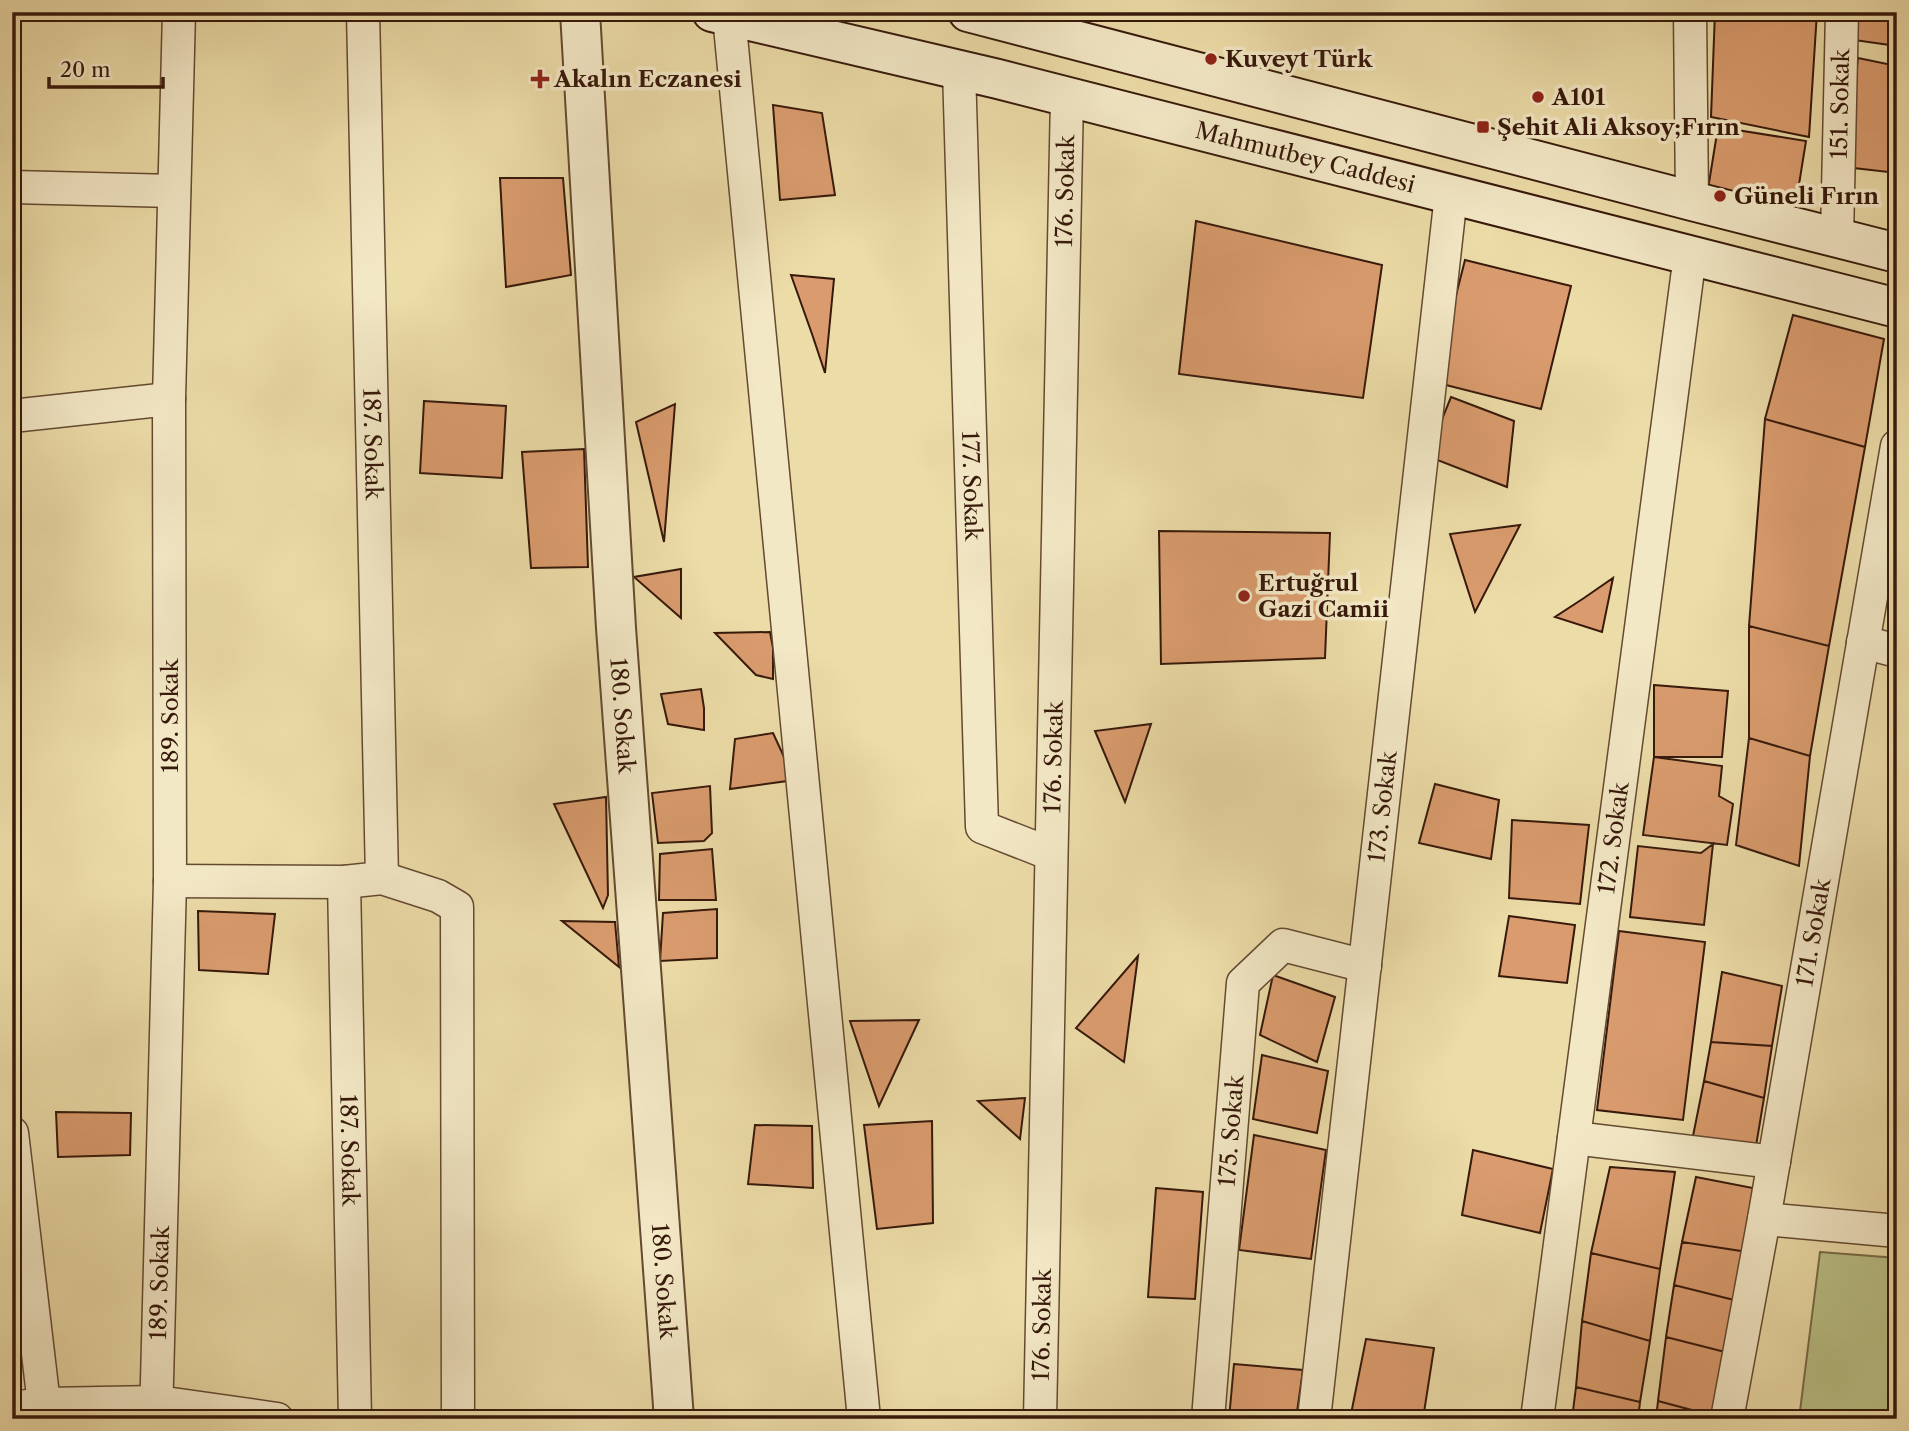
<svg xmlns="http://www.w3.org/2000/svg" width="1909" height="1431" viewBox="0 0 1909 1431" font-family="'Libre Caslon Text',serif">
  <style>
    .green { fill: #b9c086; stroke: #786c48; stroke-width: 2 }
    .building { fill: #da9c6e; stroke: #37190b; stroke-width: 2 }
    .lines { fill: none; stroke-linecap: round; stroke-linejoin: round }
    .minor-casing { stroke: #644a32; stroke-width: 35 }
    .tertiary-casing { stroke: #644a32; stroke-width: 42 }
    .secondary-casing { stroke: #37190b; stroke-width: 42 }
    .minor { stroke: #f3e8c6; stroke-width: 32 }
    .tertiary { stroke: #f3e8c6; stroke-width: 38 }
    .secondary { stroke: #f3e8c6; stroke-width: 38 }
    .poi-dot { fill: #8f2418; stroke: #f3e8c6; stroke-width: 2.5 }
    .labels { text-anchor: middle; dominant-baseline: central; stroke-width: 7; stroke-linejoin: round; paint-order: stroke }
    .poi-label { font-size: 23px; font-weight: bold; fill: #37190b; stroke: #f3e8c6; text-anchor: start }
    .street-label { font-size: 23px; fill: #37190b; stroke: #f3e8c6 }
  </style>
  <rect width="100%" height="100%" fill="#ecdca8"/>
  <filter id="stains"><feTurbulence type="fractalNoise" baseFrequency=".00286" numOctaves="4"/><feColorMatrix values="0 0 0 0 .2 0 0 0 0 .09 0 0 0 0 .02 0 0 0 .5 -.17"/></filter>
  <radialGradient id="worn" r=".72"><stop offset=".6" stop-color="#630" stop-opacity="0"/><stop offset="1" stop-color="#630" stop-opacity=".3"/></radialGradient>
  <path class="green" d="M1820,1252L1897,1258V1419H1799Z"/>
  <path class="building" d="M1715,12H1817L1809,137L1711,117Z
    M1859,12H1897V46L1854,40Z
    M1858,58L1897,66V173L1845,167Z
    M773,105L822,113L835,195L780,200Z
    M1718,127L1806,141L1796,203L1708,189Z
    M500,178H563L571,275L506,287Z
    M1196,221L1382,265L1363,398L1179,374Z
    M1465,260L1571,286L1541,409L1434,382Z
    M791,275L834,279L825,373L812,334Z
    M1793,315L1884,339L1865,447L1765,419Z
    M1451,397L1514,421L1507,487L1427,456Z
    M424,401L506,406L502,478L420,473Z
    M675,404L664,542L636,422Z
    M1765,419L1865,447L1829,646L1749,626Z
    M584,449L588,567L531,568L522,452Z
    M1520,525L1475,612L1450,534Z
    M1159,531L1330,533L1325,658L1161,664Z
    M681,569V618L634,577Z
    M1613,578L1602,632L1555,617L1584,598Z
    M1749,626L1829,646L1810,756L1749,738Z
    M770,632L773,648V679L756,675L715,633Z
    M1654,685L1728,691L1722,757H1654Z
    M701,689L704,708V730L668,724L661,694Z
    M1151,724L1125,802L1095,731Z
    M773,733L790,770L787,781L730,789L735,739Z
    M1749,738L1810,756L1799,866L1736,845Z
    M1654,757L1722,766L1719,796L1733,804L1727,845L1643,835Z
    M1435,784L1499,800L1491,859L1419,843Z
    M710,786L712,833L704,841L658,843L652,793Z
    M606,797L608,895L603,908L554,804Z
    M1512,820L1589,825L1580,904L1509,898Z
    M1713,844L1704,925L1630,917L1638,846L1701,853Z
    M712,849L716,900H659L660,854Z
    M717,909V958L660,961L663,913Z
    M198,911L275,914L268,974L199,970Z
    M1509,916L1575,925L1567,983L1499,976Z
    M562,921L615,922L619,967Z
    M1619,931L1705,942L1683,1120L1597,1110Z
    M1138,956L1124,1062L1076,1028Z
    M1722,972L1782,986L1772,1046L1711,1042Z
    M1273,975L1335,997L1317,1062L1260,1035Z
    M919,1020L879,1106L850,1021Z
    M1711,1042L1772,1046L1764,1098L1704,1081Z
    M1262,1055L1328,1071L1317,1133L1253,1119Z
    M1704,1081L1764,1098L1755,1152L1693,1136Z
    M1025,1098L1020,1139L978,1101Z
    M56,1112L131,1113L130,1155L58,1157Z
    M932,1121L933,1223L877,1229L864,1125Z
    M755,1125L812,1126L813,1188L748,1184Z
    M1897,1132V1167L1890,1165Z
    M1254,1135L1326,1150L1311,1259L1239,1250Z
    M1473,1150L1553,1169L1540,1233L1462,1215Z
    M1610,1167L1675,1172L1660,1269L1591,1253Z
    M1696,1177L1758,1189L1748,1252L1682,1242Z
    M1156,1188L1203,1192L1195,1299L1148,1297Z
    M1682,1242L1748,1252L1738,1301L1674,1285Z
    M1591,1253L1660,1269L1650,1341L1582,1321Z
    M1674,1285L1738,1301L1729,1353L1666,1337Z
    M1582,1321L1650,1341L1640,1402L1576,1387Z
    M1666,1337L1729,1353L1718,1417L1658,1401Z
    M1366,1339L1434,1348L1423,1419H1350Z
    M1234,1364L1303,1370L1296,1419H1229Z
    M1576,1387L1640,1402L1638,1419H1572Z
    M1658,1401L1718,1417L1717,1419H1656Z"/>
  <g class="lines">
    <defs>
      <g id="minor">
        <path id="s1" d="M363,12L382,878"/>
        <path d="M1690,12L1692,201"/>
        <path d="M729,16L864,1419"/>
        <path id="s2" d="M959,70L982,827L1051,854"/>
        <path d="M12,187L174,191"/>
        <path id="s3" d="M1837,237L1842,12"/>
        <path d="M12,416L169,399"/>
        <path d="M1863,642L1897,651"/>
        <path d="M170,881L344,882L382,878L438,896L457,907L458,1419"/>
        <path id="s4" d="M344,882L355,1419"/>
        <path d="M12,1133L44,1404"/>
        <path d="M1574,1138L1774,1162"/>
        <path d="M1764,1219L1897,1231"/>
        <path d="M12,1408L44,1404L158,1402L277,1419"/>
        <path id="s5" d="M156,1419L170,881L169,399L179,12"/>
        <path id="s6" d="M1040,1419L1067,97"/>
        <path id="s7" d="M1208,1419L1243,983L1283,945L1365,966"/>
        <path id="s8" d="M1314,1419L1451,195"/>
        <path id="s9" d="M1537,1419L1690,255"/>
        <path id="s10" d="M1727,1419L1764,1219L1897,446"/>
      </g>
      <g id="tertiary">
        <path id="s11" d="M580,12L616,628L674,1419"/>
      </g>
      <g id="secondary">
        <path id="s12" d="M712,12L998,79L1897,308"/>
        <path d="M968,12L1692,201L1897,253"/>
      </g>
    </defs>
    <use href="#minor" class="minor-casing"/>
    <use href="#tertiary" class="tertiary-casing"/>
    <use href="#secondary" class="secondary-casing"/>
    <use href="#minor" class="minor"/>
    <use href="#tertiary" class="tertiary"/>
    <use href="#secondary" class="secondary"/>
  </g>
  <g class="poi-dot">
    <circle cx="1211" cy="59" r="7"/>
    <path d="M536.5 68.5h7v7h7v7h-7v7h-7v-7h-7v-7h7z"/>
    <circle cx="1538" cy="97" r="7"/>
    <rect x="1476" y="120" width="14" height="14" rx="3.5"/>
    <circle cx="1720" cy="196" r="7"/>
    <circle cx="1244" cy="596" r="7"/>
  </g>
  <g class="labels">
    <g class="poi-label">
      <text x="1225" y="59">Kuveyt Türk</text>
      <text x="554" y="79">Akalın Eczanesi</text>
      <text x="1552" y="97">A101</text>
      <text x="1497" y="127">Şehit Ali Aksoy;Fırın</text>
      <text x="1734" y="196">Güneli Fırın</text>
      <text x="1258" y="583">Ertuğrul<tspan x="1258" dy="26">Gazi Camii</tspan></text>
    </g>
    <g class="street-label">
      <text stroke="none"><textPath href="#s3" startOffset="133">151. Sokak</textPath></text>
      <text stroke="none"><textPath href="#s12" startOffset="611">Mahmutbey Caddesi</textPath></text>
      <text stroke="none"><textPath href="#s6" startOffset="1228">176. Sokak</textPath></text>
      <text stroke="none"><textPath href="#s1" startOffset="432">187. Sokak</textPath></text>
      <text stroke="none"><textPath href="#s2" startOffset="416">177. Sokak</textPath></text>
      <text transform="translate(170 716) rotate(-90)">189. Sokak</text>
      <text stroke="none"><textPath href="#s11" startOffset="705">180. Sokak</textPath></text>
      <text stroke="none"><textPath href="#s6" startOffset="662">176. Sokak</textPath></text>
      <text stroke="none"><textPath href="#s8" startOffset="616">173. Sokak</textPath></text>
      <text stroke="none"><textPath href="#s9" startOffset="586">172. Sokak</textPath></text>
      <text stroke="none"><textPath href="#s10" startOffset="494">171. Sokak</textPath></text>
      <text stroke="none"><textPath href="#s7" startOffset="289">175. Sokak</textPath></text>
      <text stroke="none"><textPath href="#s4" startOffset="268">187. Sokak</textPath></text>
      <text stroke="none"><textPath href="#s11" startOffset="1272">180. Sokak</textPath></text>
      <text stroke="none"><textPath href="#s5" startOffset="136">189. Sokak</textPath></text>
      <text stroke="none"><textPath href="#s6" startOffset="94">176. Sokak</textPath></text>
    </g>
  </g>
  <rect width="1909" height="1431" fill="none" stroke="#ecdca8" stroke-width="42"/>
  <rect x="14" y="14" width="1881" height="1403" fill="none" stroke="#37190b" stroke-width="3.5"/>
  <rect x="21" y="21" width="1867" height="1389" fill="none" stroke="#37190b" stroke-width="2"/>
  <path d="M49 77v10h114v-10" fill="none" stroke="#37190b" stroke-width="3.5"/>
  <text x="60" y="77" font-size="21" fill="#37190b" stroke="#f3e8c6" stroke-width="5" paint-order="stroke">20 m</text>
  <rect width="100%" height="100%" filter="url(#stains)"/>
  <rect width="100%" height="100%" fill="url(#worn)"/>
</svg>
